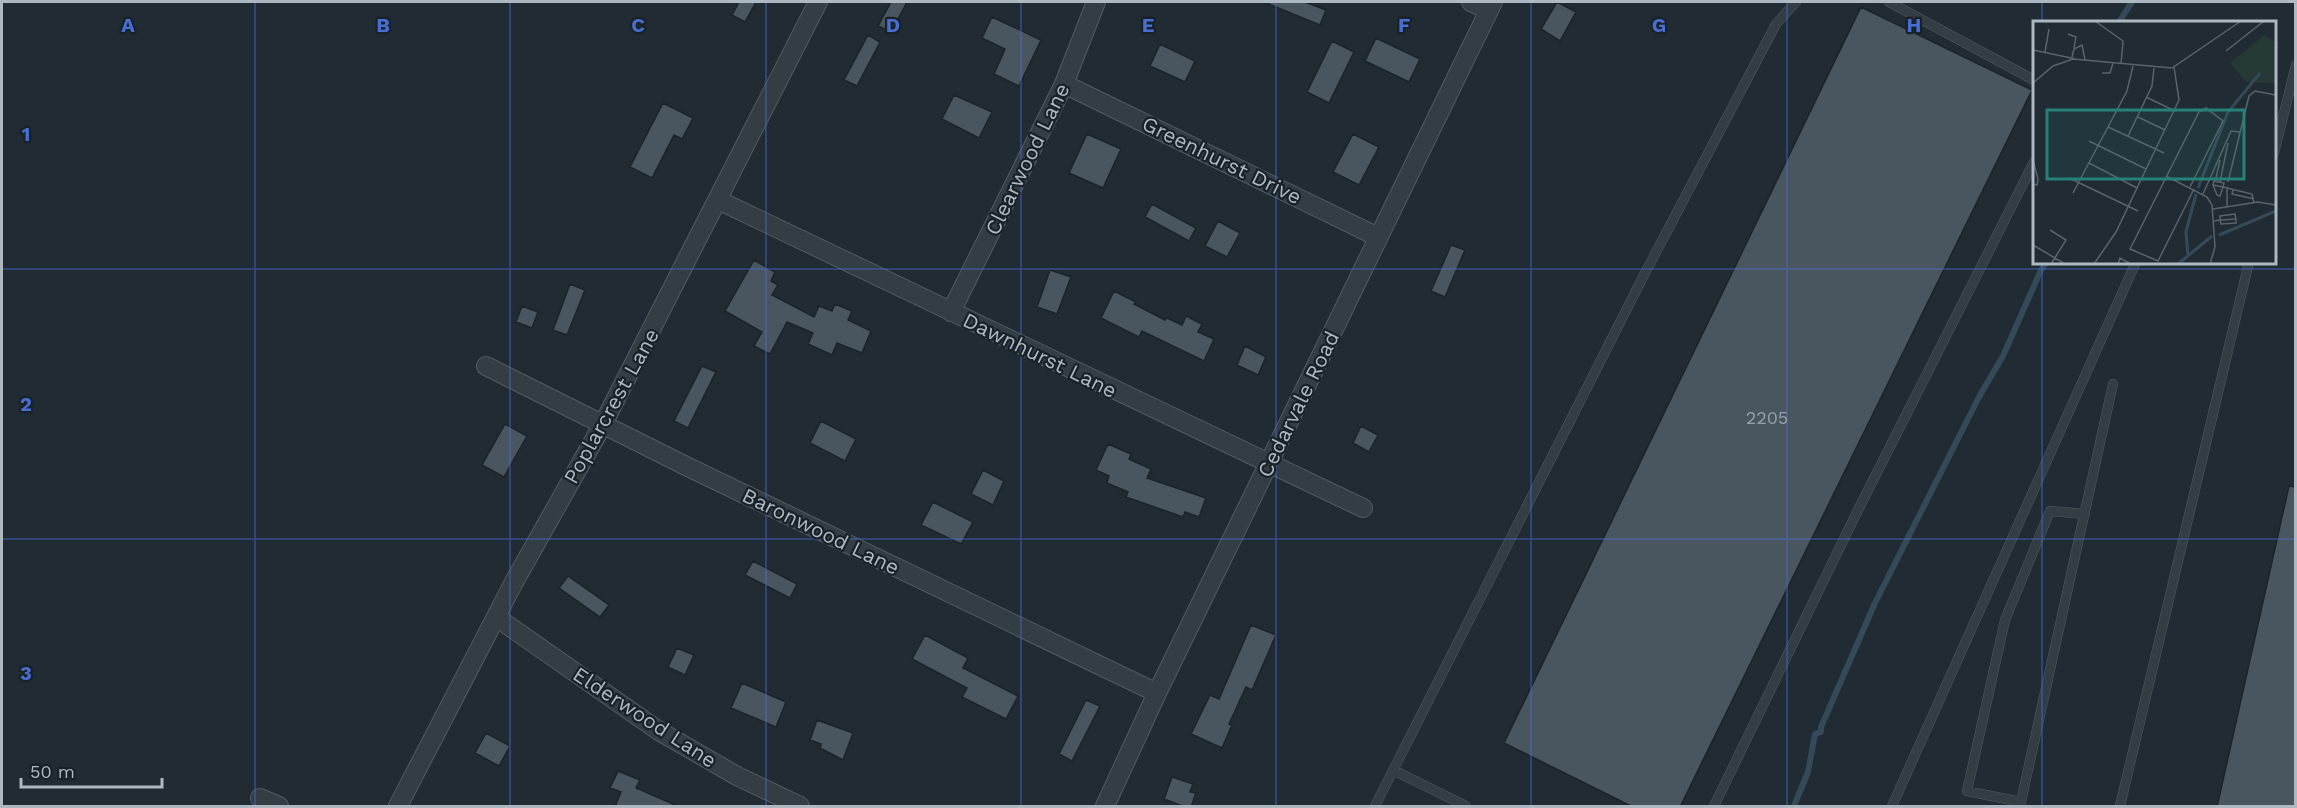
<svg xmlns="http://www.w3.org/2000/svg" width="2297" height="808" viewBox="0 0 2297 808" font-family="'Work Sans',sans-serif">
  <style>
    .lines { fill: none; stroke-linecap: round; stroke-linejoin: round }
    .stream { stroke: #354a59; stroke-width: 6 }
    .building { fill: #49565f; stroke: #1b242a; stroke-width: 1.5 }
    .lane-casing { stroke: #515b62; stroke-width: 10 }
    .street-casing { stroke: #515b62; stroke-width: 20 }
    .lane { stroke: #333d44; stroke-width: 9 }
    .street { stroke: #333d44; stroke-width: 18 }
    .grid { fill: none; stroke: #486ed1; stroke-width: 1.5; stroke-opacity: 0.55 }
    .labels { text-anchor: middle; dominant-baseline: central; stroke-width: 4.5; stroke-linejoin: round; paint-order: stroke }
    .number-label { font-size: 18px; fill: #94a0a8 }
    .street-label { font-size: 21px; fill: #adb8c1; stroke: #192228 }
    .inset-river { fill: none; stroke: #354a59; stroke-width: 3 }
    .inset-road { fill: none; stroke: #58636c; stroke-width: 1.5 }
    .view { fill: #27807a; fill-opacity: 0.15; stroke: #27807a; stroke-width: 3 }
    .inset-edge { fill: none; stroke: #adb8c1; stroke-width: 3 }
    .grid-label { font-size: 20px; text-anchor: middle; font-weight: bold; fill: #486ed1; stroke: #192228; stroke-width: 4.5; stroke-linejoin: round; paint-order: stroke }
  </style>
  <rect width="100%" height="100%" fill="#202b33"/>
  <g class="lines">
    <path class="stream" d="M2119,22L2132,2
      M1794,806L1808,772L1815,734L1821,732V727L1875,603L1979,397L2003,356L2041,270L2047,262"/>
  </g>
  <path class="building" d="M739,2H756L745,22L732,15Z
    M891,2H907L891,32L878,26Z
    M1264,2H1305L1326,10L1320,25Z
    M1557,2L1576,12L1560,41L1541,29Z
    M1861,7L2032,90L1680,807H1633L1504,743Z
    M992,17L1041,40L1019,86L994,74L1005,49L982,38Z
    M868,35L880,42L857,86L844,80Z
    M1376,38L1420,59L1409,82L1365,61Z
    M1332,41L1354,52L1329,103L1307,92Z
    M1160,44L1195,61L1185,82L1150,66Z
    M954,95L992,112L979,138L942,119Z
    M663,103L693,118L682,139L674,135L652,178L630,167Z
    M1087,134L1121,149L1103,188L1069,173Z
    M1353,134L1379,147L1359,185L1333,172Z
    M1152,204L1196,228L1189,241L1145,217Z
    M1218,221L1240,233L1227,257L1205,246Z
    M1451,245L1465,250L1445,297L1431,291Z
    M754,260L775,272L771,281L778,285L772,295L814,317L819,306L832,311L835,304L852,311L848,320L871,331L862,353L837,343L832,355L808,344L813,333L787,322L770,354L754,346L762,332L725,311Z
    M1050,270L1071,277L1057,314L1037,307Z
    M570,284L585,290L567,335L553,330Z
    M1114,291L1136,302L1134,304L1165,320L1167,318L1182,325L1186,316L1202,324L1198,332L1214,339L1204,361L1142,331L1139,337L1101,318Z
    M522,306L538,312L532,328L516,322Z
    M1245,346L1266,357L1258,375L1237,365Z
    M702,366L716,372L688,428L674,421Z
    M821,421L856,439L845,461L810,443Z
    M505,424L527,436L504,477L482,465Z
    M1361,426L1378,435L1369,452L1353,443Z
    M1108,444L1131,454L1129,459L1151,469L1147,478L1206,498L1199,517L1185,512L1183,517L1126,497L1128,492L1107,483L1109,476L1096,470Z
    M983,470L1004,481L993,505L971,494Z
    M2289,486L2295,487V807H2217Z
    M933,502L973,522L961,544L921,525Z
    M753,561L797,584L790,598L745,575Z
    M568,576L609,605L600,617L559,588Z
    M1251,625L1276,635L1252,690L1246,687L1229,724L1232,725L1222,748L1191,734L1210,695L1219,699Z
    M925,635L968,658L963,668L1018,696L1006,719L962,697L967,688L912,659Z
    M677,648L694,655L685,675L668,667Z
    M742,683L786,702L776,727L731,708Z
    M1086,700L1100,706L1072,761L1059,754Z
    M817,720L853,733L843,760L820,748L821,744L810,740Z
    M486,733L510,746L499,766L475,753Z
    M618,771L640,780L636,788L680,807H615L621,792L610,788Z
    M1172,777L1193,784L1190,792L1196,793L1191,807H1185L1164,799Z"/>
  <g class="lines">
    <defs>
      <path id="lane" d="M1889,2L2034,80
        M2274,153L2296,65
        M1393,770L1466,806
        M2021,802L1967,791L2005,620L2050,511L2085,514
        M1375,806L1644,275L1776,24L1796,2
        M1714,806L1858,510L2034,162
        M1892,806L2136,262
        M2020,806L2113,384
        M2120,806L2249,262"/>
      <path id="street" d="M1471,2L1489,10
        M1064,84L1378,237
        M718,200L1363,508
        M951,312L1064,84L1096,2
        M486,366L686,466L1157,693
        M496,617L659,731L737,776L800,806
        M260,798L279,806
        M398,806L514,582L603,424L818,2
        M1105,806L1157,693L1493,2"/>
    </defs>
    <use href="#lane" class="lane-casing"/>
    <use href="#street" class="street-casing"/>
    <use href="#lane" class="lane"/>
    <use href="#street" class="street"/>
  </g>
  <path class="grid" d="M255,2V806M510,2V806M766,2V806M1021,2V806M1276,2V806M1531,2V806M1787,2V806M2042,2V22M2042,262V806M2,269H2296M2,539H2296"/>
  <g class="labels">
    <g class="number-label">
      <text x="1767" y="417">2205</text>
    </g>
    <g class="street-label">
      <text transform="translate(1027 159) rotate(-64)">Clearwood Lane</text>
      <text transform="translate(1222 160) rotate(26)">Greenhurst Drive</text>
      <text transform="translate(1040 355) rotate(26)">Dawnhurst Lane</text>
      <text transform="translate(1298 404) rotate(-64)">Cedarvale Road</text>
      <text transform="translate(611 406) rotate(-61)">Poplarcrest Lane</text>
      <text transform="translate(821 531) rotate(26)">Baronwood Lane</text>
      <text transform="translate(645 717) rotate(33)">Elderwood Lane</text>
    </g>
  </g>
  <g transform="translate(2033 21)">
    <rect width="243" height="243" fill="#202b33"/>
    <path d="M231,14L243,22V62L213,61L197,42Z" fill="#263936"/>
    <path class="inset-river" d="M165,167L195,91L227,52M186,214L243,190M155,234L153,211L163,173M145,243L179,215"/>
    <path class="inset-road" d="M62,0L90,20L88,43M35,13L43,16L41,27M0,29L43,38M193,30L231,0M12,31L16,8M39,36L41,28L49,24L52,39M69,52H77L80,42M0,62L20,45L40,38L139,47L208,0M113,76L142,90M105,96L132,109M75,106L131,132M95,115L119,65L121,47M56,120L113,148M0,139L5,158L4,164L0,163M187,139L183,157L187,158M56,142L104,167M133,155L174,176L179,184L182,226L177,243M36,157L105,190M187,161L195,122M195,161L216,75L222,70L243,74M180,164L181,160L191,162L190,166L187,175L184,174L180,164L190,166L194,167L219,173L221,182M157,166L190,100L173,87L166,91L97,228L125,240L161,168M200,169L199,173L221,178M40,172L94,70L100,45M170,173L198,110L207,111M194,186V166M180,188L225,181L243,184M181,200L187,199H188L203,198L202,193L187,195V199L188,203L203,202V198M17,209L33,219L18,243M0,224L32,243M61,243L83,211L146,79L141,46M85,243L87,237L98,243"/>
    <path class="view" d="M14,89H211V158H14Z"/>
    <rect width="243" height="243" class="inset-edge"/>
  </g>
  <g class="grid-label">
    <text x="128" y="32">A</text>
    <text x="383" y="32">B</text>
    <text x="638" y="32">C</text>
    <text x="893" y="32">D</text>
    <text x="1148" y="32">E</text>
    <text x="1404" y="32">F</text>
    <text x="1659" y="32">G</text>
    <text x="1914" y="32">H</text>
    <text x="26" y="141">1</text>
    <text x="26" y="411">2</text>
    <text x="26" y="680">3</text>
  </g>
  <rect width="2297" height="808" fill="none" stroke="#adb8c1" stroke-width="6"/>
  <path d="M21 778v9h141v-9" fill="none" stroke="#adb8c1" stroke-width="3"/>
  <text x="30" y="778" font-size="18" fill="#adb8c1" stroke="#192228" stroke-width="4.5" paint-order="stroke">50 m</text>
</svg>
